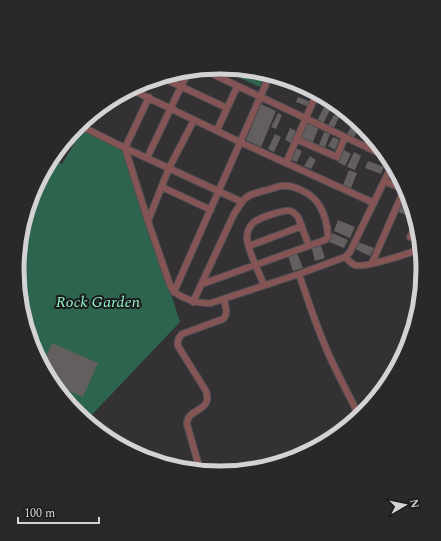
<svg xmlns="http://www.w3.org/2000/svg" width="441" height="541" viewBox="0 0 441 541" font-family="Spectral,serif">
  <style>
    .green { fill: #2d644d }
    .building { fill: #635f5e }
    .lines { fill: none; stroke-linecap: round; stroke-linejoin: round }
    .minor-casing { stroke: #504e51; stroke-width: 8 }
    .minor { stroke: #855454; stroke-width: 6 }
    .labels { text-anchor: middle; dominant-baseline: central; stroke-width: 4; stroke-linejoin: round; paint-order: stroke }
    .park-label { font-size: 16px; font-style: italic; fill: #8ef6c7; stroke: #1a191b }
    .rim { fill: none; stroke: #d3d2d4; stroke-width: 5 }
  </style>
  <rect width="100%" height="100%" fill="#333134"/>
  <path class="green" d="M221,67L265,76L260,87L218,68Z
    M85,125L125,148L180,322L86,421L76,414L32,348L17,270L33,192L54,161L62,164Z"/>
  <path class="building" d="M298,97L311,102L309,107L296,102Z
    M261,104L276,111L261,147L246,140Z
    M324,107L330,110L323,124L317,121Z
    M278,113L282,115L276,129L271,127Z
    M334,115L339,117L333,130L327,127Z
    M306,121L319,127L313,142L299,137Z
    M353,123L359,126L353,140L346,136Z
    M365,127L374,140L372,143L360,138Z
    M290,128L296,131L291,143L285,140Z
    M324,132L330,134L325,147L319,145Z
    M275,134L281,137L274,152L268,149Z
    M333,137L339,140L335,150L328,146Z
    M296,148L302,151L297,162L291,160Z
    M344,150L351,154L345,166L338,162Z
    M354,152L361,156L355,170L347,167Z
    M310,156L316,160L311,169L304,166Z
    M368,161L384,167L381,174L365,168Z
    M349,170L357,173L351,188L343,185Z
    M402,201L411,204L413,215L412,217L398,212Z
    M338,220L355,227L350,238L334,231Z
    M332,233L348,240L344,248L329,242Z
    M358,242L374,248L370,256L355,249Z
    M320,243L325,258L315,261L311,246Z
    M297,253L303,268L293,271L288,256Z
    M52,343L98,363L83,397L58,386L43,364Z"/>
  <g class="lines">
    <defs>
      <path id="minor" d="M204,70L383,155
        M269,77L174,292C186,300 197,304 211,303L299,274L345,257L350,252L391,167
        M273,77L330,104
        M163,78L227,108
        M132,90L240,142L374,203
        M149,97L125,148L242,202L234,214L193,302
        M79,125L125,148L148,221L170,285L174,292
        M217,130L237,87
        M296,139L337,157L345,137
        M67,141L69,138
        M147,158L187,74
        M286,163L316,95
        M384,181L408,191
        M162,187L211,210
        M148,221L169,168L194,120
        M410,237L415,227
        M249,246L302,226
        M345,257C348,259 351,264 355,265C362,269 410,253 420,249
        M372,263L404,190
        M299,274C307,297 314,320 324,343C334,369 348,393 360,417
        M202,284L325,240L328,237C328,226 324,211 317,202C310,193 293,184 281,186C275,187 269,190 263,191C256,193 246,195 242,202
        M264,285C259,272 248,252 247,238C247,232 249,227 253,223C258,218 285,209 291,211C294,212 296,215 298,217L309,246
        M322,440L334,435
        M200,470L187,424C187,407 213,413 206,391L178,346C177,341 178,338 182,334L223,319C229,313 225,306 224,299"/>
    </defs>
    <use href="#minor" class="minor-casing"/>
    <use href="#minor" class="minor"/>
  </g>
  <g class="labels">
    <g class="park-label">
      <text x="98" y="302">Rock Garden</text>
    </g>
  </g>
  <path d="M0 0H441V541H0ZM24 270a196 196 0 1 1 392 0a196 196 0 1 1-392 0Z" fill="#29282a" fill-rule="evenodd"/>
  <path class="rim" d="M24 270a196 196 0 1 1 392 0a196 196 0 1 1-392 0Z"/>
  <g transform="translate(405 505) rotate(81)" stroke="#1a191b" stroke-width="3" paint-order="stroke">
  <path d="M0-3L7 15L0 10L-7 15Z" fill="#d3d2d4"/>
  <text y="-6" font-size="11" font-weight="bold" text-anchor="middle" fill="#d3d2d4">N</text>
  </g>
  <path d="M18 517v6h81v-6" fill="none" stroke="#d3d2d4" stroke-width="2"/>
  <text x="24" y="517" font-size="12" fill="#d3d2d4" stroke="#1a191b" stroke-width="3" paint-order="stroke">100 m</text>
</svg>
